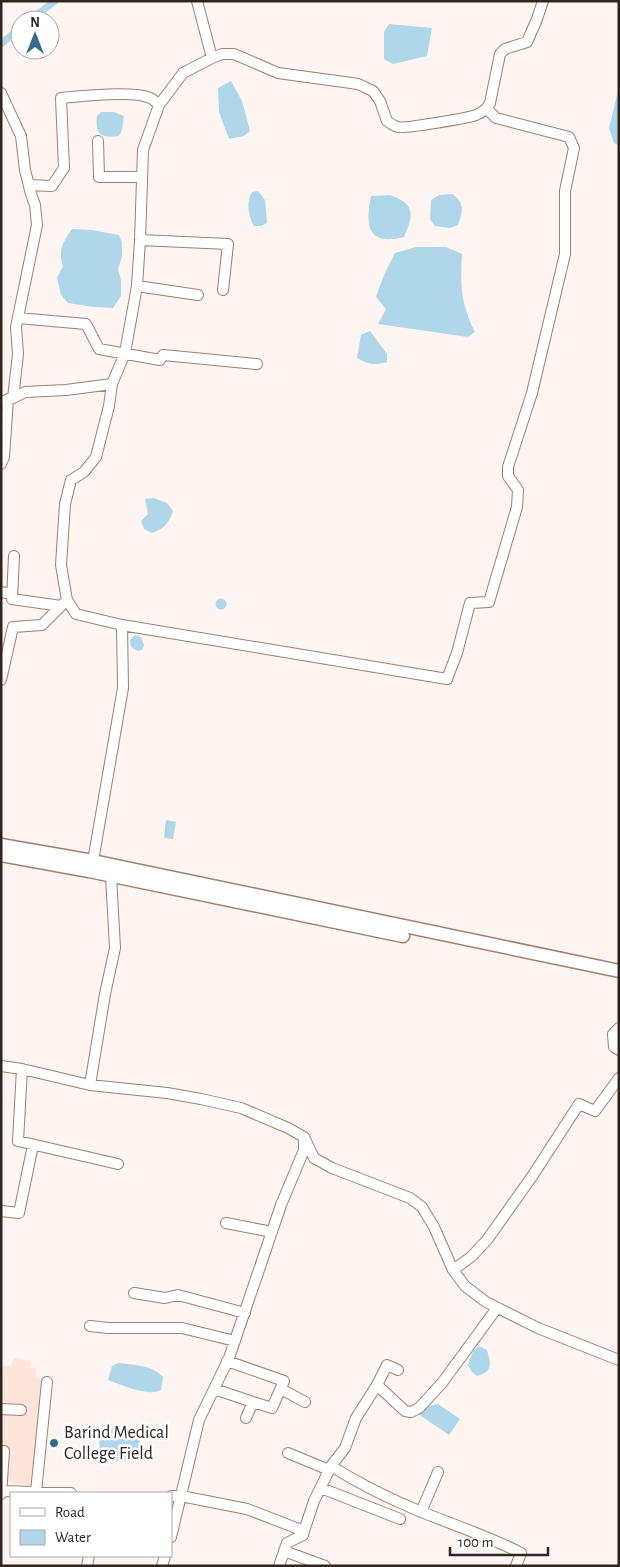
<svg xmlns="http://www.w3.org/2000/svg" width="620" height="1567" viewBox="0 0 620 1567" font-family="'Alegreya Sans',sans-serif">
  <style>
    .built { fill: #fee4d9 }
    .water { fill: #afd7e9 }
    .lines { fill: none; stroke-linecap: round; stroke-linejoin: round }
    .canal { stroke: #afd7e9; stroke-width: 7 }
    .minor-casing { stroke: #9f7f72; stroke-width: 12 }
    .major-casing { stroke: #9f7f72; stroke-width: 15 }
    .minor { stroke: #fff; stroke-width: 10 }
    .major { stroke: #fff; stroke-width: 12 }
    .poi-dot { fill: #376d88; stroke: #fff; stroke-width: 2 }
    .labels { text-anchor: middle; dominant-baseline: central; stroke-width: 5; stroke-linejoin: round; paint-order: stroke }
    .poi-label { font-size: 18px; fill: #31251f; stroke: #fff; text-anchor: start }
  </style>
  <rect width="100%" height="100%" fill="#fcf5f2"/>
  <path class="built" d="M14,1358L31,1361L30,1368H36L37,1378L49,1379L36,1486L1,1482V1378L3,1366H11Z"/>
  <path class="water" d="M389,24L432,28L427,56L393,64L384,59V32Z
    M231,81L242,101L250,131L244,136L229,139L219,112L218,88Z
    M619,87V146L614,143L609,128Z
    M101,112H114L124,116L122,130L119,136C101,138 95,135 97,116Z
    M258,191L265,200L267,223L261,226H254C248,215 246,203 252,192Z
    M452,194C465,203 463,210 458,225L450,228L435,226L430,219L431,200L439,195Z
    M390,195C415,204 414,214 404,237C367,246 365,226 371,196Z
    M72,229L92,230L119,235L122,243V256L118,269L121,280V296L113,308L94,307L68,303L61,295L57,278L63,266C58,250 63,242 72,229Z
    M416,247H446L462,254C460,284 461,305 475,332L468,337L378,324L386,309L376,297L384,275L395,253Z
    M370,331L387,354V362C375,366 367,364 357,358L361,335Z
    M154,498L167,503L173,511C169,523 164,529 152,533L144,529L141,521L148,514L145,499Z
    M215.5 604a5.5 5.5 0 1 1 11 0a5.5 5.5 0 1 1-11 0Z
    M135,635L141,637L144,645L142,650L138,651L131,647L130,640Z
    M166,820L176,822L173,839L164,838Z
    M479,1346L487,1350C491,1364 493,1372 477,1376L472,1372L468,1365L473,1351Z
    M118,1363C134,1365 152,1365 163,1377L161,1390C148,1397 121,1385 108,1380L112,1366Z
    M438,1404L460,1419L449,1435L417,1413L426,1407Z
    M102,1428L119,1429L140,1435L139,1450L134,1458C122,1463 110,1463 100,1453L99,1438Z"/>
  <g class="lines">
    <path class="canal" d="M30,20L55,1
      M1,44L20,28"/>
    <defs>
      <path id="minor" d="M197,1L212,58
        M1,93L21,136L25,170L31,194L35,205L37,225L16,327L18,354L13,398
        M487,109L496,118L569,137L574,148L565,191V254L532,393L508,467V476L518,490L517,507L489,602L470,603L457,653L447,679L122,625L76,614L67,600L61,565L65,504L71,480L84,472L96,457L109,406L112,384L125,353L137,286L140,240L143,150L159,105L183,73L212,58L222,54H234L278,73L344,82L358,84L373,91L380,101L387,121C390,123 394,126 398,127C403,129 469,118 476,115C483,112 486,110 490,103L500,54L505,49L527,42L537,19L543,1
        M98,141L99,177H142
        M29,185L52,186L64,168L61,98C80,96 134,90 150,98C153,99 157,103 159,105
        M140,240L228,244L223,290
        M137,286L198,295
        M18,318L86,324L99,349L160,360L163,355L257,364
        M1,402L13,398L25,392L66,390L112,384
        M1,464L4,457L8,399
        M14,556L12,599L61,606
        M1,592L12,594
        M1,680L13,627L42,625L67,600
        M93,861L123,688L122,625
        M619,1028L613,1034L614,1047L619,1050
        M1,1066L22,1069L90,1085L167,1093L201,1099L241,1108L288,1128L304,1137L314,1158L332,1168L410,1198L422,1207L434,1227L453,1270L465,1286L486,1302L538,1328L619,1360
        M22,1069L18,1141L118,1164
        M90,1085L105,994L115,948L111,876L112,868
        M1,1211L19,1213L33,1145
        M226,1223L272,1232
        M453,1270L471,1257L487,1240L533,1175L579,1104L595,1111L619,1078
        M134,1293L165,1298L178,1295L245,1313
        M90,1326L108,1328H182L235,1341
        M227,1361L284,1381L272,1408L253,1402
        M377,1385L387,1365L398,1370
        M214,1389L253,1402L246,1418
        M281,1389L305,1402
        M1,1409L21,1410
        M288,1453L329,1470
        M331,1466C361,1485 392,1500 424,1513C457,1526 490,1537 521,1553L516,1566
        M321,1488L400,1519
        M1,1491L71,1493
        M36,1492L47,1382
        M1,1494L4,1451
        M171,1496H181L247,1509L304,1531L314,1501L331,1466L345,1448L356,1418L377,1385L405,1411L411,1412L419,1408L442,1383L497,1308
        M421,1512L438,1472
        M171,1537L199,1420L229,1358L281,1205L304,1150V1139
        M284,1551L325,1566
        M87,1566L89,1556
        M162,1566L165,1556
        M279,1566L287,1543L303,1535L304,1531"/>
      <path id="major" d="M1,845L93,861L619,971
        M1,855L89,871L403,936"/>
    </defs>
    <use href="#minor" class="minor-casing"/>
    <use href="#major" class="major-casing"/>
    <use href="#minor" class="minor"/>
    <use href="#major" class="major"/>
  </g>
  <circle class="poi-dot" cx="54" cy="1443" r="5"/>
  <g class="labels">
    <g class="poi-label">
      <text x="64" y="1433">Barind Medical<tspan x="64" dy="21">College Field</tspan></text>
    </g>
  </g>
  <rect width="620" height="1567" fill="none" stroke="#31251f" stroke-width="5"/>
  <rect x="10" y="1492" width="162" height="65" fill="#ffffff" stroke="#ada8a5"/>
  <rect x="20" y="1508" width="25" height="8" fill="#ffffff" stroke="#ada8a5"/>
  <text x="55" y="1517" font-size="15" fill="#31251f">Road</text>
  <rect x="20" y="1530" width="25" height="15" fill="#afd7e9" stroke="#ada8a5"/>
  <text x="55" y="1542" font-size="15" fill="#31251f">Water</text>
  <g transform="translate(35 35)"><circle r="24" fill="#ffffff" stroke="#ada8a5"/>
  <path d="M0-4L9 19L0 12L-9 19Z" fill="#376d88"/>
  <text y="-8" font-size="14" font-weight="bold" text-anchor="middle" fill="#31251f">N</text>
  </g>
  <path d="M450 1547v8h98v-8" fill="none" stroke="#31251f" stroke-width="2.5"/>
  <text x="458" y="1547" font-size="15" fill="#31251f" stroke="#ffffff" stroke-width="4" paint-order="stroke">100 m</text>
</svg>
